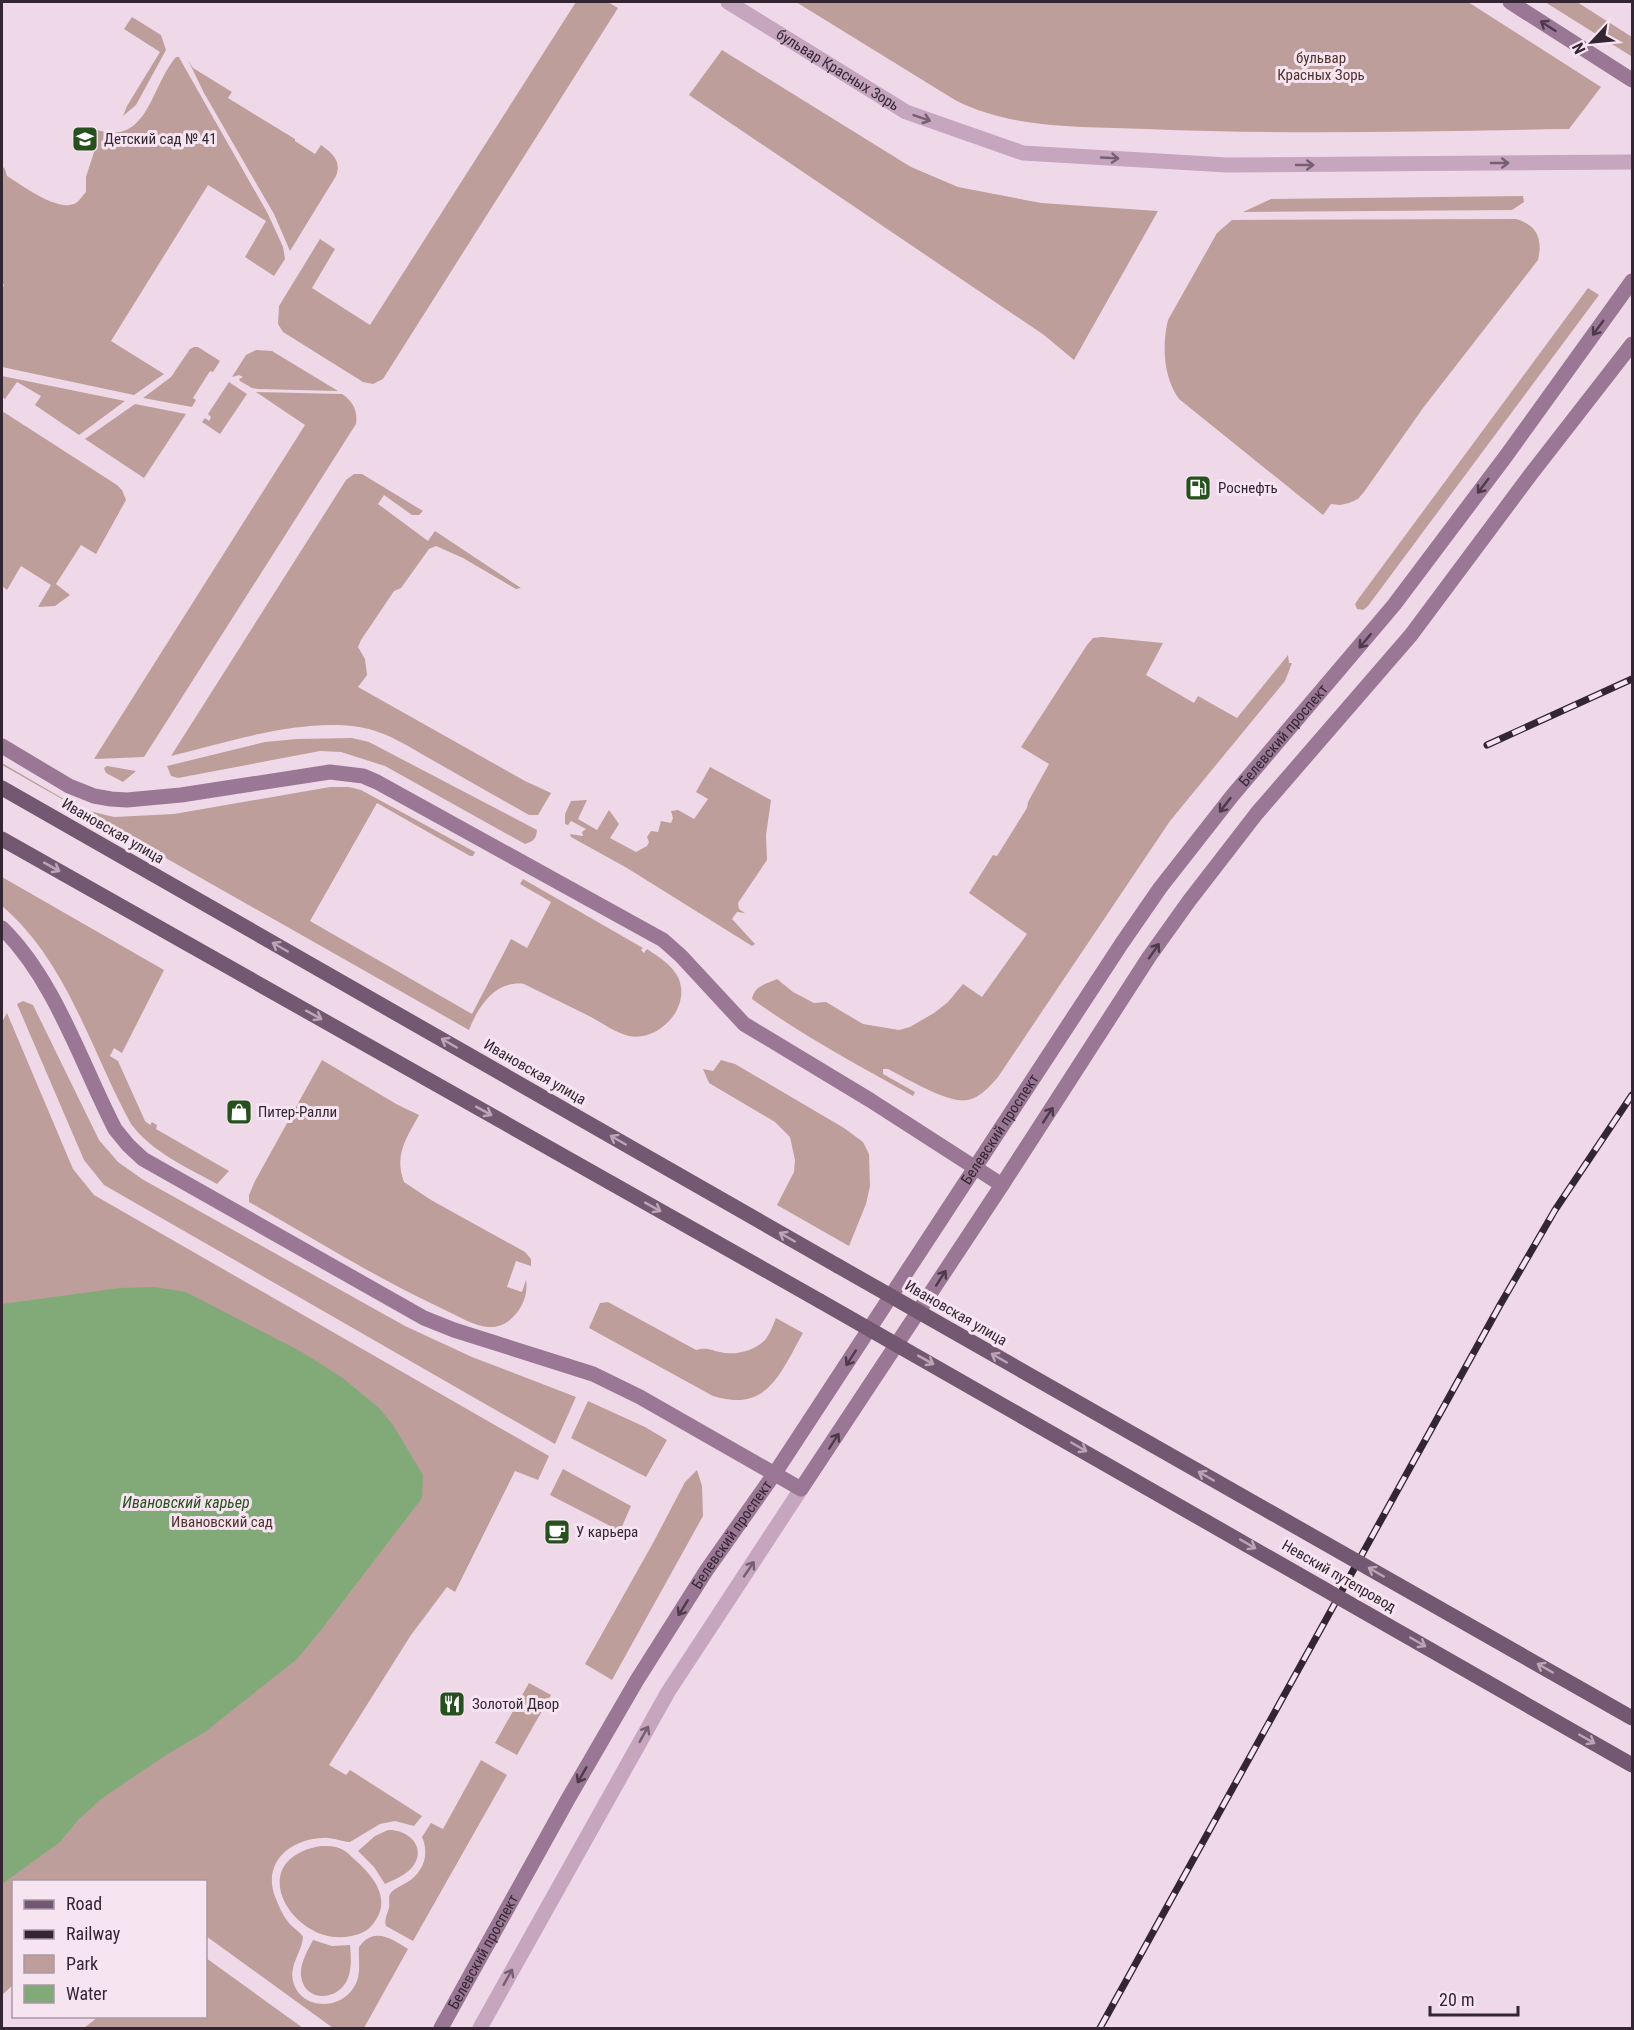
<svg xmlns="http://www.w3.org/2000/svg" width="1634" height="2030" viewBox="0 0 1634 2030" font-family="'Roboto Condensed',sans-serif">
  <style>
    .green { fill: #bd9e9a }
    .water { fill: #82aa79 }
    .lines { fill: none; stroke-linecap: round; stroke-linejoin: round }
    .street { stroke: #c6a5bf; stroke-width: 15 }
    .secondary { stroke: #9a7795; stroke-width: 15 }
    .primary { stroke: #745871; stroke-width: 15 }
    .rail-casing { stroke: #332632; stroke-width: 7 }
    .rail { stroke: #f7e4f1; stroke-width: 4.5; stroke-dasharray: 14; stroke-linecap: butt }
    .primary-bridge { stroke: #745871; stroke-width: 15 }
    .oneway { stroke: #4d3a4b }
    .oneway2 { stroke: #755f71 }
    .oneway3 { stroke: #bca5b7 }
    .labels { text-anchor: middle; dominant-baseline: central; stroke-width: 6; stroke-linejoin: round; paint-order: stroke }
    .park-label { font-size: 15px; fill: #4f312b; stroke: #f7e4f1 }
    .street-label { font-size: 15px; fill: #332632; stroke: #f7e4f1 }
    .poi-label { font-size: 15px; fill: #332632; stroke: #f7e4f1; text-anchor: start }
    .water-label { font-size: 16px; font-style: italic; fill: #26511e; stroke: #f7e4f1 }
  </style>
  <rect width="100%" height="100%" fill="#efd9e8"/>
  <path class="green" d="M576,2H608L618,8L383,379L373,384L363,382L283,332L278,324L279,306L320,239L335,249L312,288L370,325Z
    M796,2H1468L1601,87L1569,129C1428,131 1287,135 1146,129C1083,126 1013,130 955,100Z
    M1545,2H1577L1632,37L1631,56Z
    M132,17L161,35L166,50L136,105L123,116L127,106L160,52L124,29Z
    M722,50L911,167L958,187L1041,203L1158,211L1074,360L1044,335L689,95Z
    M176,57H179L185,68L268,214L283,247L285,259L274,276L245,257L266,221L208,185L111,341L164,374L134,395L2,367V289L4,285L2,283V166L5,169L7,176C22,185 58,213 76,203C80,200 83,195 86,192V177L95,149L86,133L91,128C148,150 149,89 176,57Z
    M188,60L193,68L232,92L228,98L295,139V141L315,154L321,145C332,153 342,161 336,176L290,251L274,214L204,93Z
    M1523,196L1524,202L1512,210L1243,212L1271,199Z
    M1516,219C1537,225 1543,239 1538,260L1423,408L1364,492L1358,499L1349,503L1340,505L1331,504L1323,515L1179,399C1163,377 1162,345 1168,320L1217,233L1232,220Z
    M1588,288L1599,295L1368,606L1363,610L1357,609L1355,604L1359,598Z
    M194,347H198L220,361L213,372L210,371L193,398L196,400L192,407L143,398L171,377L190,349Z
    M256,350L272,351L338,391L258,389L252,388L240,381L239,379L243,377L239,375L232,377L246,355Z
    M2,376L125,401L79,435L35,405L41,396L17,382L5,399L2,397Z
    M229,382L247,394L220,434L202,422L205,418L209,421L211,417L208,414Z
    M256,392L342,394C353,401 358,411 356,424L144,757L94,759L305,425Z
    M135,404L186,414L144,478L85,439Z
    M2,411L117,485L122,490L126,500L96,554L81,545L56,584L70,595L55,606L38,607L51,585L21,566L7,590L2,586Z
    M354,474H362L423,511L419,515H412L384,495L378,504L428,541L435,531L521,588L516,589L463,558L436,546L429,549L401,588L394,591L361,640L358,647L365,659L367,675L358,687L525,781L551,793L538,815H529C497,797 466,779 434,761C411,748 386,731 359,727C302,718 227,742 171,756L346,480Z
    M1102,637L1163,643L1146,675L1194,703L1198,696L1237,718L1288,655L1289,663H1292L1285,681L1170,821L998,1077C990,1086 981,1097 968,1100C948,1104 906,1078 888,1069H883V1074L915,1092L913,1096C858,1065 803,1036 752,999C754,986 766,984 777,979L793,992L814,1003L826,1002L863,1024L899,1030L910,1027L934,1013L948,1002L963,984L982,997L1027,934L969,893L993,855L997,856L1027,808L1028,802L1049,764L1021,747L1087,645L1093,638Z
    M352,738L369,742L537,830C536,840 533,841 525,844L385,766L341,752L320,751L178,778L171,776L167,766L265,742L297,739Z
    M2,763L81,809L114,817L174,814L330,787H349L361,790L475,852L473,856H470L377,803L310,921L472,1014L511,939L527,948L551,902L520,884L523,879L643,948L641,950L644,953L647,949C659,957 671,964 678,977C692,1007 659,1042 629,1036C616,1033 602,1023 591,1017C569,1006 546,995 524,984C496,980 478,1006 469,1030L2,765Z
    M107,766L136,771L123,782L106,773L104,768Z
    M710,767L771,800L766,835L767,860L738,903L739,909L745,913L737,912L732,919L755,944L752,946L627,868L571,837L570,834L583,836L582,832L586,829L571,821L568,825L565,824V814L571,801L587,800L578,819L597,830L609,810L619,824L610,838L636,852L647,846L649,842L647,837L651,831L658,832L661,821L671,823L673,818L671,811L678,810L694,819L708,799L696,792Z
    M2,877L164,970L122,1053L114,1048L110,1056L118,1061L145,1121L150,1125L152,1122L157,1125L156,1129L229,1171L217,1184C186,1167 152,1152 131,1124C91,1051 67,961 2,906Z
    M23,1001L33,1005L99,1140L118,1162L142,1179L405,1326L472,1357L576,1397L555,1444L104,1185L84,1160L17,1004Z
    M7,1013L73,1169L94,1195L549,1456L538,1480L515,1471L455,1592L447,1587L411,1635L329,1765L346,1775L350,1770L422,1816L414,1826L395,1821L380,1824L350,1842C341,1842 332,1837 323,1838C289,1839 261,1864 276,1899C280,1909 285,1920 293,1927C297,1931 300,1932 303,1937C302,1952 289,1965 293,1981C300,2010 340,2011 354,1987C362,1975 358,1960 359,1947C374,1926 392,1939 408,1949L364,2028H333L206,1936V1882H14L13,1985L2,1995V1022Z
    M322,1060L398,1105L419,1115C406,1139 394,1155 404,1182L431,1200L525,1252L531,1259V1266L516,1261L507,1287L522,1292L526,1280C530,1301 512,1329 488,1327C474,1326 458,1316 445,1310C378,1279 314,1239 249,1202V1195L255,1181Z
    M721,1060L735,1064L844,1128L863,1142L869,1154L870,1186L866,1204L849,1246L777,1205L794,1172L795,1160L790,1137L775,1122L709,1083L703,1069L713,1071Z
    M608,1302L696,1350C708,1347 709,1350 720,1352C734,1356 754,1351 765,1340C770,1334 773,1325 776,1318L803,1333C780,1374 767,1413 713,1396L589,1328L600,1303Z
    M588,1401L645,1427L667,1440L646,1477L571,1438Z
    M563,1469L631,1506L620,1531L550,1495Z
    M697,1470L702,1486L703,1516L612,1680L585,1664L653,1543L685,1482Z
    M529,1683L551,1695L517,1755L495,1743Z
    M481,1760L507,1775L413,1941L386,1926C384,1920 387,1915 389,1908C390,1903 388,1898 390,1894C394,1888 401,1886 406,1883C423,1873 430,1855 422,1837L431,1823L443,1829Z
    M388,1830C404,1829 424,1842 416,1861C411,1873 396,1879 385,1884L374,1867L358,1851L375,1836Z
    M321,1846C327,1846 334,1846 339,1848C345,1850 350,1855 354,1859C371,1874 390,1895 377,1918C371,1929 363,1934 351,1936C295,1949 239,1860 321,1846Z
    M313,1940L332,1946L350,1945C351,1956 352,1967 348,1978C339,2002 303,2003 301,1975C300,1963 308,1950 313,1940Z
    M206,1958L303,2028H84L98,2017L206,2016Z"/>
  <path class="water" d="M155,1287L186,1292L302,1352L344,1379L379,1408L393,1425L423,1475L422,1498L321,1630L297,1659L205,1732L166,1755L101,1799L78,1820L60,1842L2,1884V1304L120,1288Z"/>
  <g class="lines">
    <g class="street">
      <path id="s1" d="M728,2L906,112L1023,153L1227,165L1632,162"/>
      <path d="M480,2028L668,1692L801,1489"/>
    </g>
    <g class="secondary">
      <path d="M1510,2L1632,80"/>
      <path d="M2,746L69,786L94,796L111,799L127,800L181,795L330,772L363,776L377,782L663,940L681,956L744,1024L870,1100L1002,1185"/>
      <path d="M2,928C55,980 81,1063 115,1129L128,1145L143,1159L424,1318L454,1330L593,1374L640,1397L801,1489L1002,1185L1149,957L1189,901L1257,813L1411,635L1531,474L1632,344"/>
      <path id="s2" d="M441,2028L568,1799L637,1680L706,1571L775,1473L1122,943L1160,888L1232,796L1394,605L1506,456L1632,281"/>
    </g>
    <path class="primary" d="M2,788L838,1266
      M2,839L820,1301"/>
    <defs>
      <path id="rail" d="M1487,745L1632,679
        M1100,2028L1500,1305L1555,1210L1632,1095"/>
    </defs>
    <use href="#rail" class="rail-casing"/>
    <use href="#rail" class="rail"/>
    <path class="primary-bridge" d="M838,1266L1632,1718
      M820,1301L1632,1765"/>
  </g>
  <defs><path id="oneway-shaft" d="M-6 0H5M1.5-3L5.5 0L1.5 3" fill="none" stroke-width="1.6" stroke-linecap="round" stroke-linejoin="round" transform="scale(1.5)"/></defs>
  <g class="oneway">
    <use href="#oneway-shaft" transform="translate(1548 26) rotate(-147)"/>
    <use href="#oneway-shaft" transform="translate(1598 328) rotate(126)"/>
    <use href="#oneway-shaft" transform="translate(1483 486) rotate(127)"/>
    <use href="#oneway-shaft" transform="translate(1365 641) rotate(130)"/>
    <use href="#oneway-shaft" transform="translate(1225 805) rotate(128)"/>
    <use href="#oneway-shaft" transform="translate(1154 951) rotate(-55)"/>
    <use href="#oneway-shaft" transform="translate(1048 1115) rotate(-57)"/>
    <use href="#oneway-shaft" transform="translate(941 1278) rotate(-57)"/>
    <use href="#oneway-shaft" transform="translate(851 1358) rotate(123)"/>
    <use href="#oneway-shaft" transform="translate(834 1441) rotate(-57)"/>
    <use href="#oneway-shaft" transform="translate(683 1608) rotate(122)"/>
    <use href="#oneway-shaft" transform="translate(582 1775) rotate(120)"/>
  </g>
  <g class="oneway2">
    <use href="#oneway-shaft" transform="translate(922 118) rotate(19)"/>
    <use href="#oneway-shaft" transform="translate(1110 158) rotate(3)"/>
    <use href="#oneway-shaft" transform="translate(1500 163)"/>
    <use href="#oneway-shaft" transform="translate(1305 165)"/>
    <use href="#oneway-shaft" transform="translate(749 1569) rotate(-56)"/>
    <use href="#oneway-shaft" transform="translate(644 1734) rotate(-61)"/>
    <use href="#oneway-shaft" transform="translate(508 1977) rotate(-61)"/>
  </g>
  <g class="oneway3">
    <use href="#oneway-shaft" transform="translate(52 867) rotate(29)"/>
    <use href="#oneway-shaft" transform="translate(280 947) rotate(-150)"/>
    <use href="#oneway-shaft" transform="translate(314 1015) rotate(29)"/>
    <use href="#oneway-shaft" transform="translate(449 1043) rotate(-150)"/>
    <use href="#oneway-shaft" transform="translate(484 1111) rotate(29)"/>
    <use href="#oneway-shaft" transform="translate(618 1140) rotate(-150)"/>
    <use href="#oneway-shaft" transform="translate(653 1207) rotate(29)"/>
    <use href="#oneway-shaft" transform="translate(787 1237) rotate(-150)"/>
    <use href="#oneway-shaft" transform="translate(999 1358) rotate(-150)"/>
    <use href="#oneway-shaft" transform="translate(926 1360) rotate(29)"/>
    <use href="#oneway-shaft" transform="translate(1079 1447) rotate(30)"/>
    <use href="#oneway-shaft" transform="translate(1206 1476) rotate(-150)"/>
    <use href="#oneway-shaft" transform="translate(1248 1544) rotate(30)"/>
    <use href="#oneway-shaft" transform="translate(1376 1572) rotate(-150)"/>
    <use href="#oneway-shaft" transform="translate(1418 1642) rotate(30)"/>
    <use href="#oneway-shaft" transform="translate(1545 1668) rotate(-150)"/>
    <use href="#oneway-shaft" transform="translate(1587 1739) rotate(30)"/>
  </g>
  <defs>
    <symbol id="school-square" viewBox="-11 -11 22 22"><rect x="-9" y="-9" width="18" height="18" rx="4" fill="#26511e" stroke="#f7e4f1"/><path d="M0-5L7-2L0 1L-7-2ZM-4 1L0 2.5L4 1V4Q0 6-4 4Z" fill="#fff"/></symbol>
    <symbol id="fuel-square" viewBox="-11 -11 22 22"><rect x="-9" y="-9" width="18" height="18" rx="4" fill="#26511e" stroke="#f7e4f1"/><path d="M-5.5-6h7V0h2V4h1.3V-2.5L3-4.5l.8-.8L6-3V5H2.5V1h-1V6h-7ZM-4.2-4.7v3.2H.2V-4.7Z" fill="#fff"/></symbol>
    <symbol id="shop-square" viewBox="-11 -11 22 22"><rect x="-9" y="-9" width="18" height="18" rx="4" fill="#26511e" stroke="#f7e4f1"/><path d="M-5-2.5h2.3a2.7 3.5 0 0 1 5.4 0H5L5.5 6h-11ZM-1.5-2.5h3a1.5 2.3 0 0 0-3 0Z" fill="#fff"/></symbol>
    <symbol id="cafe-square" viewBox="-11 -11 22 22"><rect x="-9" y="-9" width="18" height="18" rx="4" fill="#26511e" stroke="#f7e4f1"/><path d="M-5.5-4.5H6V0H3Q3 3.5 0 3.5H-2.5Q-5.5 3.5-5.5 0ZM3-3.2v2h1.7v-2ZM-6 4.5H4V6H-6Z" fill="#fff"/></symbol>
    <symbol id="restaurant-square" viewBox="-11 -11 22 22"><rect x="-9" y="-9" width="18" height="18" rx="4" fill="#26511e" stroke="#f7e4f1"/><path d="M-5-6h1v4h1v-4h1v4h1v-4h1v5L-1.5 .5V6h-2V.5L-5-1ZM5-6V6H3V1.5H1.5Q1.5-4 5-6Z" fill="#fff"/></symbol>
  </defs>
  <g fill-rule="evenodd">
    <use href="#school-square" x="70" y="124" width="30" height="30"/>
    <use href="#fuel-square" x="1183" y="473" width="30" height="30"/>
    <use href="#shop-square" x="224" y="1097" width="30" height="30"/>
    <use href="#cafe-square" x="542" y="1517" width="30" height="30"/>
    <use href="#restaurant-square" x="437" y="1689" width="30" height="30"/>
  </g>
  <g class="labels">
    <g class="park-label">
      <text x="1321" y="58">бульвар<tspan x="1321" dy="17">Красных Зорь</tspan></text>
      <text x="222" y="1522">Ивановский сад</text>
    </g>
    <g class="street-label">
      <text stroke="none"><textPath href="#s1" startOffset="129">бульвар Красных Зорь</textPath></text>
      <text stroke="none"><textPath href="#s2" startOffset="1545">Белевский проспект</textPath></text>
      <text transform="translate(113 831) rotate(30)">Ивановская улица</text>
      <text transform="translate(535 1072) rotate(30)">Ивановская улица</text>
      <text stroke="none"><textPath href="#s2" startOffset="1059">Белевский проспект</textPath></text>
      <text transform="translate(956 1313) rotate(30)">Ивановская улица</text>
      <text stroke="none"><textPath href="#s2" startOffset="573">Белевский проспект</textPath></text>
      <text transform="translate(1339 1576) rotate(30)">Невский путепровод</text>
      <text stroke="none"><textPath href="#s2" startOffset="87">Белевский проспект</textPath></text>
    </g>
    <g class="poi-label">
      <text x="104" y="139">Детский сад № 41</text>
      <text x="1218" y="488">Роснефть</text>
      <text x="258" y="1112">Питер-Ралли</text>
      <text x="576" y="1532">У карьера</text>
      <text x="472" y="1704">Золотой Двор</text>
    </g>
    <g class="water-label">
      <text x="186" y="1502">Ивановский карьер</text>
    </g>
  </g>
  <rect width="1634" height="2030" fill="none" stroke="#332632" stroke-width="6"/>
  <rect x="12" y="1880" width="195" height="138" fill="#f7e4f1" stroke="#a998a5" stroke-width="1.5"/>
  <rect x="24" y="1900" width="30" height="9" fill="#745871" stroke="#a998a5" stroke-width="1.5"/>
  <text x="66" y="1910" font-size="18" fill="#332632">Road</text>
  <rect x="24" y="1930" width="30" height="9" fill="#332632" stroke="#a998a5" stroke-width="1.5"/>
  <text x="66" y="1940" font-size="18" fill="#332632">Railway</text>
  <rect x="24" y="1955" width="30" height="18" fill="#bd9e9a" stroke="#a998a5" stroke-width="1.5"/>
  <text x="66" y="1970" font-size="18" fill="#332632">Park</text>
  <rect x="24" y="1985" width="30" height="18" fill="#82aa79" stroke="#a998a5" stroke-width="1.5"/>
  <text x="66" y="2000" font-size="18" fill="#332632">Water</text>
  <g transform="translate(1592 42) rotate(244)" stroke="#f7e4f1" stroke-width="4.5" paint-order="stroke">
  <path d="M0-4.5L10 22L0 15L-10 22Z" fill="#332632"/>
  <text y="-9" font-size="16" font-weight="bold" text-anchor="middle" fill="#332632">N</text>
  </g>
  <path d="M1430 2006v9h88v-9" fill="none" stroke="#332632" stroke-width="3"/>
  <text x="1439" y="2006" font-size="18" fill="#332632" stroke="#f7e4f1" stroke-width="4.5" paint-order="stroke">20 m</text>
</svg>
